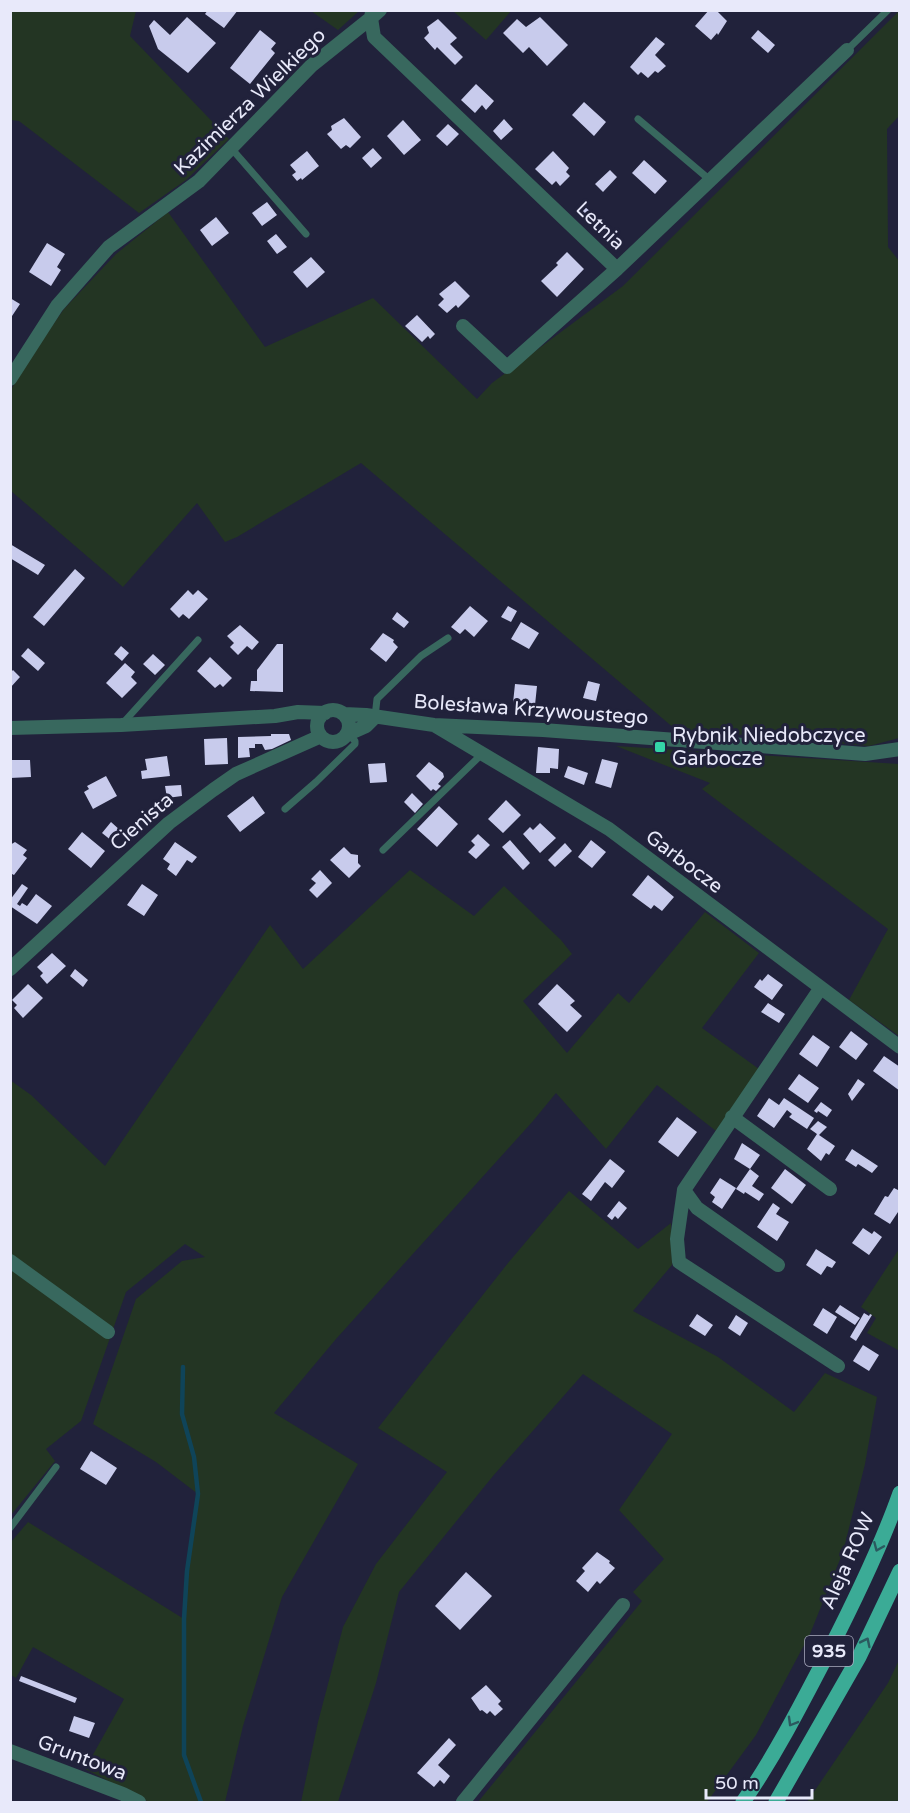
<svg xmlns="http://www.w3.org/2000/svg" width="910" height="1813" viewBox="0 0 910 1813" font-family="'Varela Round',sans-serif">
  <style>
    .green { fill: #233523 }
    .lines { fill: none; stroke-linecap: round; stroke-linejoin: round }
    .stream { stroke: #0f4459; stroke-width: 4.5 }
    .building { fill: #c8cbec }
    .lane { stroke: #38685e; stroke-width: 7 }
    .street { stroke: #38685e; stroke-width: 14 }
    .primary { stroke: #3bab96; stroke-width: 15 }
    .oneway { stroke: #2b595f }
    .poi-dot { fill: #34d4a8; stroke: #21223b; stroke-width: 2 }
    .labels { text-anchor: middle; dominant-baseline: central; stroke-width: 6; stroke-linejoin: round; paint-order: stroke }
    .shield { fill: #21223b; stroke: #acadc1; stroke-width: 1.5 }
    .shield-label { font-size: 18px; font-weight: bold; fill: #e8e9fa }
    .street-label { font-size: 20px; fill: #e8e9fa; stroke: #21223b }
    .poi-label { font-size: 20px; fill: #e8e9fa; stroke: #21223b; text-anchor: start }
  </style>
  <rect width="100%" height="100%" fill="#21223b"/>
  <path class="green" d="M11,10L136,11L130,36L229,139L186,180L139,213L19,121L11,120Z
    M311,11H359L338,30Z
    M453,11H511L486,40Z
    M899,11V116L887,129L888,247L900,262L899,738L869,746L675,729L361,463L237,537L225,542L197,503L123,587L11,491V390L23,367L64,309L116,254L168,212L265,347L373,298L477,399L492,383L623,286Z
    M616,746L899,764V1036L849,1000L888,929L702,789L710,783Z
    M410,870L474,916L504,886L561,940L572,954L523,1001L567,1053L618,993L629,1003L705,912L759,953L702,1028L759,1069L716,1131L657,1085L606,1149L556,1093L533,1121L336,1339L274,1413L358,1464L282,1597L243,1726L225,1802H149L85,1769L124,1699L33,1647L16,1678L11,1675V1542L28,1522L184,1619L187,1571L198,1494L156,1462L93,1424L136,1299L182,1261L205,1257L185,1244L126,1292L81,1421L46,1449L55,1461L11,1515L10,1080L31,1095L105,1166L270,925L303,969Z
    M569,1191L638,1249L671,1223L672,1265L633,1311L718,1357L794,1412L825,1373L877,1397L865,1464L843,1552L810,1634L756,1735L707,1802H478L642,1601L633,1592L664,1559L619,1510L672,1434L583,1374L493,1476L399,1592L376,1683L338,1802H301L318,1722L343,1627L376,1564L447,1472L378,1428L508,1263Z
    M899,1249L900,1341L898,1350L867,1333L876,1318L861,1307Z
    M899,1660V1802H807L888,1683Z"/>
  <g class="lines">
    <path class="stream" d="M183,1367L182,1414L194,1457L198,1494L187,1571L184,1619V1755L201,1802"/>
  </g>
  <path class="building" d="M208,10H238L224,28L205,14Z
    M709,10H716L727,21L718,35L717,33L711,40L695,26Z
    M187,17L216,43L188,73L158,49L149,26L154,20L170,35Z
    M540,17L568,45L547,66L529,47L523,53L503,33L517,19L526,27Z
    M438,19L457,38L450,44L463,57L455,65L437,47L435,50L424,38L429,33L427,27Z
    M260,30L276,43L271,49L275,53L250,84L230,68Z
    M758,30L775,45L768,53L751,38Z
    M656,37L665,44L655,55L666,66L658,73L655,71L648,78L641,72L638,75L630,67Z
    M476,84L494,101L486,110L482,105L475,113L461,100Z
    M584,102L606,122L594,136L572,115Z
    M344,118L361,137L350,148L346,145L341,149L327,134L332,130L331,126Z
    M504,119L513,129L501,140L493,131Z
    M403,120L421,140L404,155L387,136Z
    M448,124L459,134L447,146L436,136Z
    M373,148L382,158L371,168L362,158Z
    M307,151L319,166L302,180L301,178L297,181L292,175L296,172L290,165Z
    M553,151L569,168L566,172L570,176L560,186L556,181L552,185L535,169Z
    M644,160L667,181L655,194L632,173Z
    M610,170L617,177L603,192L595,184Z
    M267,202L277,215L262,226L252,213Z
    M584,206L593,214L587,221L578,213Z
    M216,217L229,233L212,246L200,230Z
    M276,234L287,247L277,254L267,241Z
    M47,243L65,254L57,267L61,270L51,286L29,272Z
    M567,252L584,269L557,297L541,281L558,265L556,263Z
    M311,257L325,272L307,288L293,272Z
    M455,281L470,296L458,308L456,305L447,313L438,305L444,299L439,294Z
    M10,298L20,304L10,319Z
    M417,315L435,334L430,339L428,336L422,342L405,326Z
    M10,544L45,565L38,575L10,558Z
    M75,569L85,578L44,626L33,617Z
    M188,590L193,595L198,590L208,599L189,619L183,614L179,618L170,609Z
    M470,606L488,621L474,637L465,629L460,634L451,627Z
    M508,606L517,611L511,622L501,617Z
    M397,612L409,622L404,628L392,619Z
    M521,622L539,633L529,649L511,639Z
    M240,625L259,642L252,650L247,646L238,655L230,647L234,643L227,636Z
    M383,633L394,640L393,642L398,647L386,662L370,649Z
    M277,644H283V692L250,691L251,681H257V670Z
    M121,646L129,653L122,661L114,654Z
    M28,648L45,663L38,671L21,656Z
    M153,654L165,665L155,675L143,664Z
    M210,657L232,678L223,687L220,684L215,688L197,671Z
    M125,663L135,672L131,677L137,683L122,698L106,683Z
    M13,670L20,677L10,688V673Z
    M588,681L600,684L596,701L583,698Z
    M515,684L537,686L535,705L513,703Z
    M271,734H289L291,740L272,749L265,750L262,744H255V748H249L250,757L238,758V737L271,736Z
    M227,738L228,764L205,765L204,739Z
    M538,747L559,749L558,769L550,768V773H536Z
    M167,756L170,776L142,779L141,771L147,770L145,759Z
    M602,759L618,763L611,788L595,783Z
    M10,760H30L31,777L10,778Z
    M429,762L443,773L444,777L438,784L441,786L436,791L433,789L431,791L416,776Z
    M385,763L387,782L370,783L368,764Z
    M568,766L588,773L584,785L564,777Z
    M106,776L117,796L93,809L84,792L89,789L87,786Z
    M181,785L182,796L167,798L165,786Z
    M412,793L423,804L415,813L404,802Z
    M253,796L265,813L240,832L227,816Z
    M506,800L521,815L503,833L488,819Z
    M439,806L458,824L437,847L417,829Z
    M111,822L121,831L112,841L102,833Z
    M540,823L556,838L540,853L523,834L530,827L533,830Z
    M82,832L105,851L91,868L68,849Z
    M478,834L490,845L476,859L468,852L475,845L471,841Z
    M510,840L530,863L523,870L502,847Z
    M591,840L606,852L592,868L578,857Z
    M15,842L27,850L23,855L27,858L14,875L10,873V845Z
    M175,842L197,857L192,863L187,860L176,876L167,869L170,864L163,859Z
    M565,843L572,851L555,867L548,860Z
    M344,847L351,854L358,855V863L361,866L349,878L330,860Z
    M320,870L332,883L317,898L309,890L316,883L311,879Z
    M648,875L674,897L662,911L654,905L651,909L632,895Z
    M22,884L28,888L17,904L20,906L22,903L27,906L36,894L52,906L37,924L10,906V900Z
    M142,884L158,895L144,916L127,905Z
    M52,953L66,966L47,984L40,976L43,973L37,967Z
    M75,969L88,980L83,987L70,976Z
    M768,974L783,985L772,1000L754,987L760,979L762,981Z
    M28,984L43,998L23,1018L14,1008L17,1005L12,1000Z
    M557,984L575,1001L570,1005L582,1016L567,1032L538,1004Z
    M768,1003L785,1014L779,1023L761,1012Z
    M851,1031L868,1044L856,1060L839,1047Z
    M813,1035L830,1047L817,1067L799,1054Z
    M884,1056L900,1067V1091L873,1071Z
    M799,1074L819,1088L808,1103L788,1089Z
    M858,1079L865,1084L852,1101L848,1094Z
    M769,1098L779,1105L784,1098L814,1118L807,1129L789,1117L792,1114L787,1110L774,1128L757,1116Z
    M821,1102L832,1110L827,1117L818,1111L817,1113L814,1111Z
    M677,1117L697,1132L678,1157L658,1142Z
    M818,1121L827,1127L819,1135L835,1146L829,1155L826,1153L821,1161L807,1149L817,1134L810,1129Z
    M742,1143L760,1155L750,1169L734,1159Z
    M852,1149L878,1166L872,1173L858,1164L856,1167L845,1160Z
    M610,1159L625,1171L612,1188L605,1182L591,1201L582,1194Z
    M750,1169L759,1176L752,1186L764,1194L759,1201L745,1192L744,1194L736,1189Z
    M785,1169L806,1185L792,1204L771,1188Z
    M720,1178L736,1188L722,1209L712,1202L715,1197L710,1193Z
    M894,1188L900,1191V1209L890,1224L874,1214L885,1196L888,1197Z
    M619,1201L627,1208L618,1219L615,1216L612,1220L607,1216Z
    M773,1203L780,1208L776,1214L789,1222L777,1241L757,1227Z
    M863,1228L872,1234L874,1231L882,1237L869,1255L852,1243Z
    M816,1249L836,1262L832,1268L827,1266L821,1275L806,1265Z
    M840,1305L860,1318L855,1325L835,1312Z
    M823,1308L837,1317L827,1334L813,1325Z
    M864,1313L869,1316L870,1314L872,1315L856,1341L850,1337Z
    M697,1314L713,1325L705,1336L689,1326Z
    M736,1315L748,1323L740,1336L728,1328Z
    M863,1345L879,1355L869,1371L853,1361Z
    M91,1451L117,1468L106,1485L80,1469Z
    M597,1552L610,1561L609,1563L615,1568L600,1584L597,1581L588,1592L576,1581L585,1571L582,1568Z
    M466,1572L492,1596L460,1630L435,1606Z
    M21,1676L77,1698L75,1703L19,1681Z
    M486,1685L501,1701L498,1704L503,1709L495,1716L490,1711L487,1714L482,1710L480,1711L471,1698Z
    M74,1716L95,1723L89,1738L69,1731Z
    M449,1738L456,1745L438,1765L450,1776L444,1784L440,1780L434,1787L417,1773Z"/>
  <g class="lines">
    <path class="lane" d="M847,50L888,10
      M638,119L710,180
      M231,148L306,234
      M375,717L377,699L421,656L448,638
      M123,723L198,640
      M285,809L316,782L355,744V741L348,734
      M383,850L482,754
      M10,1528L56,1467"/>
    <path class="street" d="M380,10L371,18L374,37L617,269L847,50
      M463,326L507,367L617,269
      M10,379L57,306L109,247L199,181L311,66L371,18L372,12
      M317 726a16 16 0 1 1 32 0a16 16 0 1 1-32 0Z
      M344,714L366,715L434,725L543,730L865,754L900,749
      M434,725L609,829L900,1047
      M10,728L121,725L275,716L298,712L325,713
      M348,734L366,726L375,717
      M10,969L169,823L213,790L236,774L321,736
      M732,1117L830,1189
      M684,1190L677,1239L679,1262L838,1366
      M10,1261L108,1332
      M778,1265L697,1208L684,1190L820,989
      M10,1751L123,1794L139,1802
      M463,1802L623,1605"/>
    <path class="primary" d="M743,1802C776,1754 802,1703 829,1651C855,1600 881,1547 900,1493
      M776,1802L859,1657L900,1571"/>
  </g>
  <defs><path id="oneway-chevron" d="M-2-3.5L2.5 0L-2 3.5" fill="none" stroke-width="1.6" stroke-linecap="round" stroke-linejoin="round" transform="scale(1.5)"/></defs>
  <g class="oneway">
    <use href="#oneway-chevron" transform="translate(878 1547) rotate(113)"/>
    <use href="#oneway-chevron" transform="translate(866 1642) rotate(-64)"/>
    <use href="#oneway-chevron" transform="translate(792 1722) rotate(120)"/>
  </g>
  <rect class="poi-dot" x="654" y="741" width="12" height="12" rx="3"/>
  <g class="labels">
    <rect class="shield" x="805" y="1636" width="48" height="30" rx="4.5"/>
    <g class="shield-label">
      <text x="829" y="1651">935</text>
    </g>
    <g class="street-label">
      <text transform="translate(250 102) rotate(-44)">Kazimierza Wielkiego</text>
      <text transform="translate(600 226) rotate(44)">Letnia</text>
      <text transform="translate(531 710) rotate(4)">Bolesława Krzywoustego</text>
      <text transform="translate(142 822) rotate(-41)">Cienista</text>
      <text transform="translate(684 862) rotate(37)">Garbocze</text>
      <text transform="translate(848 1561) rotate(-66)">Aleja ROW</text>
      <text transform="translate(82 1758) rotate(21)">Gruntowa</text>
    </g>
    <g class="poi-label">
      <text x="672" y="736">Rybnik Niedobczyce<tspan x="672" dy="23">Garbocze</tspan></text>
    </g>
  </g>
  <rect width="910" height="1813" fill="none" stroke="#e8e9fa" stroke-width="24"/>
  <path d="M706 1789v9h106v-9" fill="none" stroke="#e8e9fa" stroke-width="3"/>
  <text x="715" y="1789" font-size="18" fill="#e8e9fa" stroke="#21223b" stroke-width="4.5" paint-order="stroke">50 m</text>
</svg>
